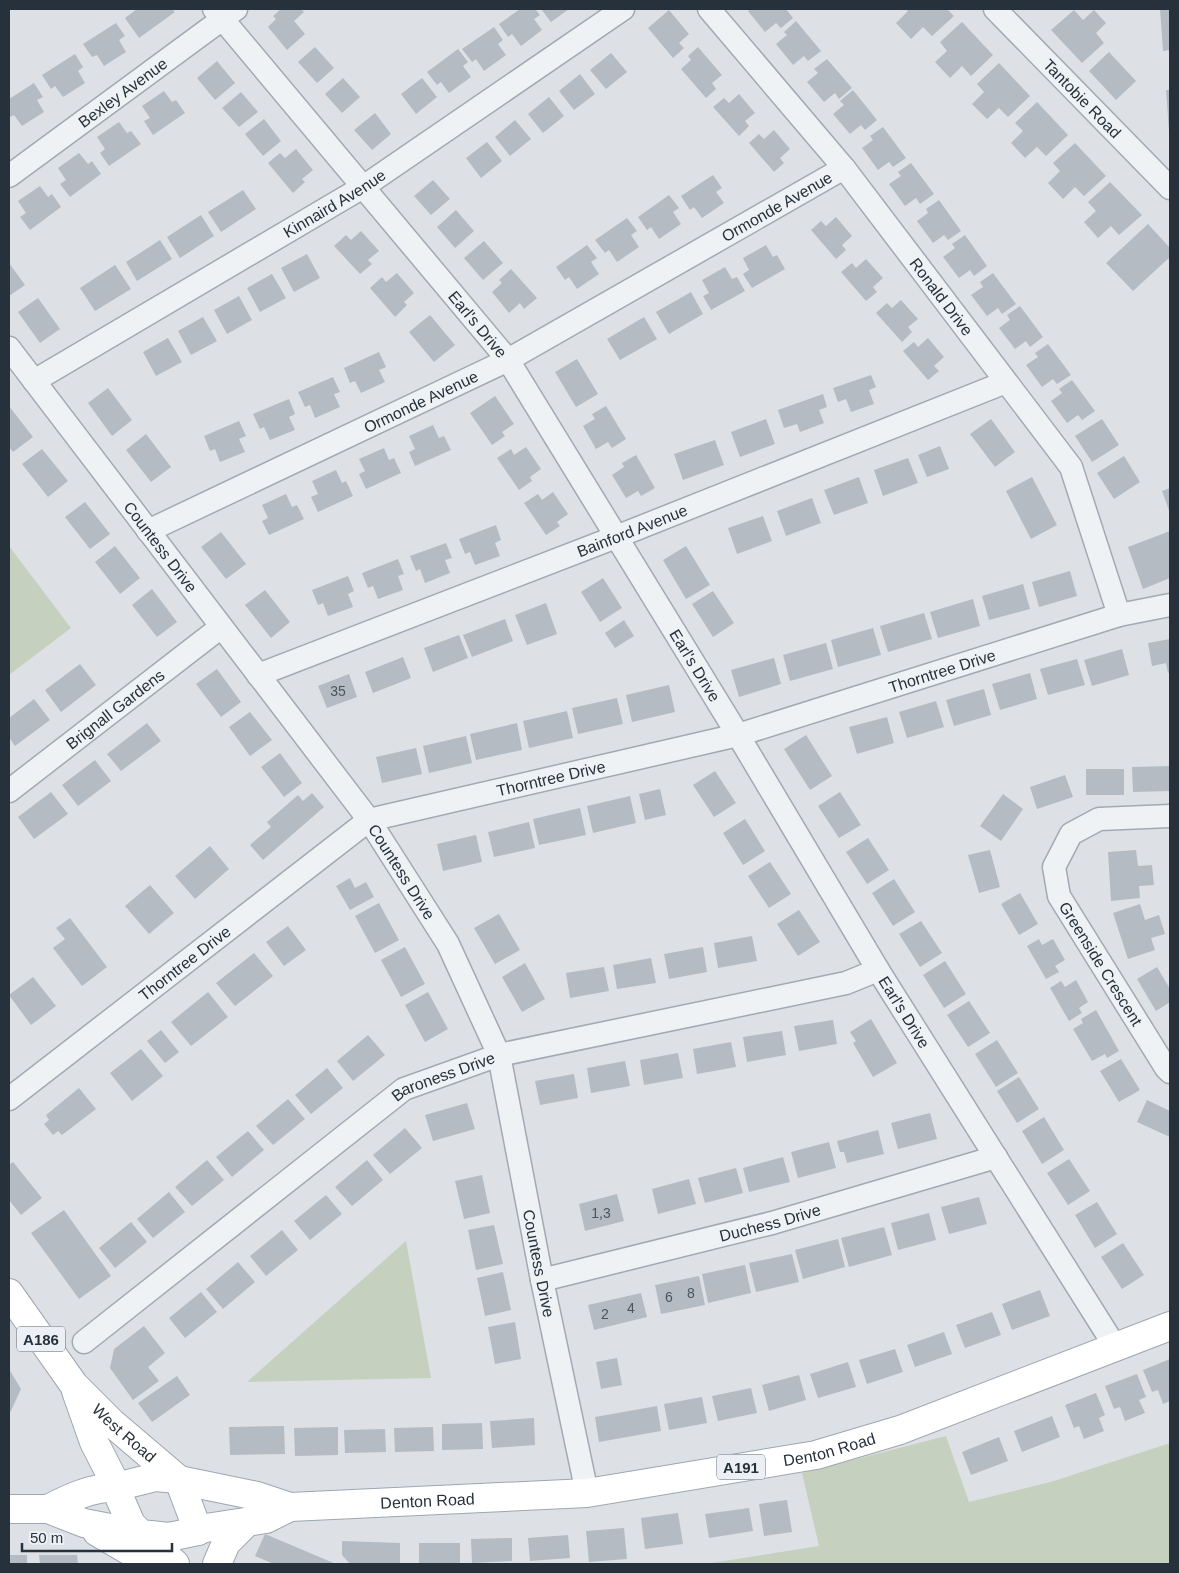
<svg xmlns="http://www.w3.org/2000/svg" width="1179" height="1573" viewBox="0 0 1179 1573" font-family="Arial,sans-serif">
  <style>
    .green { fill: #c5d0be }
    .building { fill: #b4bbc2 }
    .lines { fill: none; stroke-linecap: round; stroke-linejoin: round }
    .minor-casing { stroke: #a3a9b0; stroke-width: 25 }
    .major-casing { stroke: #9ca7b1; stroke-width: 30 }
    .minor { stroke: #eff2f5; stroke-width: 22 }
    .major { stroke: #fff; stroke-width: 28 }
    .labels { text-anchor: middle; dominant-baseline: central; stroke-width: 5; stroke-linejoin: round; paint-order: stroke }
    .number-label { font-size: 14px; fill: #4a545e }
    .shield { fill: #ecf0f4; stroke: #626a73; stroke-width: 1 }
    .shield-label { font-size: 15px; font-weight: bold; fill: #27313c }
    .street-label { font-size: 16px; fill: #27313c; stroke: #ecf0f4 }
  </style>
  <rect width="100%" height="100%" fill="#dde1e6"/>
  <path class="green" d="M9,546L71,628L9,675Z
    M406,1241L431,1378L247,1382Z
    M946,1436L969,1502L1054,1481L1170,1443V1564H705L819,1546L802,1473Z"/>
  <path class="building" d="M137,9H172L175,12L139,38L125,18Z
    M281,9H301L304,12L294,21L305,34L287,50L268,27L276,19L273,16Z
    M520,9H535L540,15L534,19L542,30L521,46L512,34L508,37L499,24Z
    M541,9H569L551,22Z
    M751,9H786L793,18L781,28L776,23L765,32L748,11Z
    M906,9H947L954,16L932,36L923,27L911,39L896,23L908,11Z
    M1160,9H1170V50L1163,51Z
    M669,10L689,34L679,43L684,48L673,58L648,28Z
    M1074,10L1083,20L1094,10L1106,23L1096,33L1104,43L1082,63L1051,30Z
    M796,21L821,51L808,61L804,56L793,65L776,44L787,35L784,32Z
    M962,22L993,55L971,76L962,66L950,78L935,62L947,51L940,42Z
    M116,23L125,36L119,40L126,52L104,66L97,55L92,57L83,44Z
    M494,27L503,40L498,44L506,55L484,71L476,59L472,62L462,49Z
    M315,47L334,68L317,83L298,62Z
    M698,47L722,75L712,83L716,89L706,98L681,69L691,60L688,56Z
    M458,49L468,62L463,66L471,77L449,93L441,82L437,85L427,72Z
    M1109,52L1136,81L1116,100L1089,71Z
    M611,53L627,72L606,89L590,70Z
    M75,54L83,67L78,71L85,83L63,97L55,86L51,89L42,75Z
    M827,59L852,88L839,99L835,93L824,102L807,82L818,73L814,69Z
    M217,61L235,83L215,100L197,78Z
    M999,63L1030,96L1008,117L999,108L987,119L972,104L984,92L977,84Z
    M580,74L595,94L574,110L559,91Z
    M343,78L360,97L342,113L325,94Z
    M422,78L437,97L416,114L401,94Z
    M34,83L43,97L37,100L44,112L22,126L14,115L10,117L9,115V99Z
    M853,90L877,120L865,130L861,125L850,134L833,114L844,105L840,101Z
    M1166,90H1170V131H1169Z
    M164,91L172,102L176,100L185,113L153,135L144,121L150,118L142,106Z
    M241,92L258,112L239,127L222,108Z
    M739,94L755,113L745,121L749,126L739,136L713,107L724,98L729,103Z
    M549,97L564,116L543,133L528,114Z
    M1037,102L1068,135L1046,156L1037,147L1025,158L1011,143L1023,131L1015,123Z
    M375,113L391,134L372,150L354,130Z
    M264,119L281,141L263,156L245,134Z
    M515,120L531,139L510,156L495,137Z
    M119,122L127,133L131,131L141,144L109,166L100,153L105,149L97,137Z
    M883,127L906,158L893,167L889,162L878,170L862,148L873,140L870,136Z
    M774,130L790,149L780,158L784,163L774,172L749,143L759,134L764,139Z
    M487,142L502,161L481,178L466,158Z
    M1075,143L1106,176L1084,196L1075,187L1063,199L1048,183L1060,171L1053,163Z
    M296,149L313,170L302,179L305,182L293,193L268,163L280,153L285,158Z
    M79,153L88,164L92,161L101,174L70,197L60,184L66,180L58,168Z
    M911,163L934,194L920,204L916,198L905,206L889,184L901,176L898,172Z
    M713,175L722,188L716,192L724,203L702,218L694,207L690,210L681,196Z
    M433,180L450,199L431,215L414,196Z
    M1110,182L1142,215L1119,235L1111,226L1098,238L1084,222L1096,211L1088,202Z
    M40,186L48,197L52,194L61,207L30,230L20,217L26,213L18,201Z
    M243,190L256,209L221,232L208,212Z
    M669,195L679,208L673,212L681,224L659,239L651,227L647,230L638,217Z
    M939,200L961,231L948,240L944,235L933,243L917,221L928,213L926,209Z
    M456,210L474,231L455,248L437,227Z
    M201,215L214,236L180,258L167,237Z
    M836,217L852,236L842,245L846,250L836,259L811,230L821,221L826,226Z
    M627,218L637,231L631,235L639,247L617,262L609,250L605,253L595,240Z
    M1148,224L1170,248V257L1133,291L1106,263Z
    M361,231L379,251L368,260L372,264L360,274L334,246L346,235L351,240Z
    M965,235L987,266L974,276L970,270L959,278L943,257L955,248L952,244Z
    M160,240L172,259L137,281L126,262Z
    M484,241L503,263L483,280L464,258Z
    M587,245L597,258L591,262L599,274L577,289L569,277L565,280L556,267Z
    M766,245L773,257L777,255L785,269L752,288L743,274L749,270L743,258Z
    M307,254L320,278L294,292L281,268Z
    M866,259L883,278L873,287L877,292L866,301L841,272L852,263L856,268Z
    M9,263L25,285L9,296Z
    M115,265L131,289L95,311L80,288Z
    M725,267L732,279L737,277L745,291L711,310L703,296L709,293L702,280Z
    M511,269L537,298L524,309L520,303L509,313L492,292L502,283L499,280Z
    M397,273L414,293L404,302L407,305L395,317L370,288L382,277L386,282Z
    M993,273L1016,304L1002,314L998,308L987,316L971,295L983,287L980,282Z
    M272,274L286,298L260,312L247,288Z
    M691,292L703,314L669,334L656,312Z
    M239,296L252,320L227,334L214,310Z
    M38,298L60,329L40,343L18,312Z
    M901,300L918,319L908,327L912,332L902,342L876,313L887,303L892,308Z
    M1020,306L1043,337L1030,347L1026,341L1015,349L999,328L1010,320L1007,315Z
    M430,315L455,345L434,362L409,332Z
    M203,317L217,341L191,355L178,331Z
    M644,317L657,339L620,360L607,339Z
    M168,338L182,362L156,376L143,352Z
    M928,338L944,357L934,366L939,371L928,380L903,351L914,342L918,347Z
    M1048,344L1071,375L1057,384L1053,379L1042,387L1026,365L1038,357L1035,353Z
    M379,352L386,367L379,370L385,382L361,393L355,381L350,383L344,368Z
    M577,359L598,394L576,407L555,372Z
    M871,375L876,387L869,390L874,404L851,412L846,399L838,402L833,388Z
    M333,377L340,392L334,394L340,407L315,418L310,405L305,407L298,392Z
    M1072,380L1095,411L1082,420L1078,415L1067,423L1051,401L1062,393L1059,389Z
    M108,388L132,420L112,436L88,403Z
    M823,394L827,407L819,410L824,423L800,432L797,424L784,428L778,410Z
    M495,396L514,424L502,432L505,436L492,445L470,413Z
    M289,399L295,414L289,417L295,430L270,440L264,427L260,429L253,414Z
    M9,406L33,437L13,452L9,447Z
    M606,406L626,439L612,448L608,442L596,449L583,426L595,419L592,414Z
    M766,419L775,444L740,457L731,432Z
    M991,419L1015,452L995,467L970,434Z
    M1102,419L1119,445L1092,462L1075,436Z
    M239,421L246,436L239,439L245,452L220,462L215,449L210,451L204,436Z
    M433,425L439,438L444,436L451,450L415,466L409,452L415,449L409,436Z
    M146,434L171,467L151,482L126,450Z
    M715,440L724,465L683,480L674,454Z
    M940,446L949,469L927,477L918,455Z
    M526,447L541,469L530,477L532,481L519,490L497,458L511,449L514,455Z
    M384,448L389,460L394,458L401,473L366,489L359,474L365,471L359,459Z
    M42,449L68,481L48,497L22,464Z
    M636,455L655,488L641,496L638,491L626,498L612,475L624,467L622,463Z
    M1124,456L1140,482L1114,499L1097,473Z
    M908,458L918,483L883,496L874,470Z
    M336,470L342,483L346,481L353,496L318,512L311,497L318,494L312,481Z
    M859,477L868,503L834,515L824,490Z
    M1032,477L1057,525L1031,539L1006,491Z
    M1170,488V513L1162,491Z
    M553,492L568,514L557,522L560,526L546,535L524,503L538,494L542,500Z
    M286,494L292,507L297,505L304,519L269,535L262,521L268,518L262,505Z
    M812,498L821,523L786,536L777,511Z
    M85,502L110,534L90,549L65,517Z
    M763,516L772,541L737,554L728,528Z
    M496,525L501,540L495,543L500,556L475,565L470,552L465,554L459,539Z
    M1170,531V578L1143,589L1128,547Z
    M221,532L246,564L226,579L201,547Z
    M446,543L452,558L445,560L450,573L425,583L420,569L416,571L410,556Z
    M115,546L140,578L120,594L95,562Z
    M686,546L710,585L686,599L663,560Z
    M398,559L404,574L398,576L403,590L378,599L373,586L368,588L362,573Z
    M1070,571L1077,596L1039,607L1032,582Z
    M348,576L354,591L348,594L353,607L328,616L323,603L318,605L312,590Z
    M603,578L622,608L600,622L581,592Z
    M1023,584L1030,609L989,620L982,596Z
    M152,589L177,622L157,637L132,605Z
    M265,590L290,622L271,638L245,605Z
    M713,591L734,623L713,637L692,604Z
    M973,599L980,626L938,638L930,612Z
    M546,603L557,634L527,645L515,615Z
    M924,613L932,639L888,652L880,626Z
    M505,619L513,641L472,657L463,635Z
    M624,620L634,636L615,648L605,633Z
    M873,628L881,655L838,667L831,640Z
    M459,635L468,658L433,672L424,648Z
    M1170,639V672L1168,673L1166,663L1152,666L1148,643Z
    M826,643L833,669L790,681L783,655Z
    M1122,649L1129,675L1092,686L1084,660Z
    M403,657L411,678L373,693L365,672Z
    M774,658L781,684L739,697L731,670Z
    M1077,659L1085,685L1048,695L1040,669Z
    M80,664L96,685L61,712L45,690Z
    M217,669L241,702L221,717L196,684Z
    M1030,673L1037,699L1000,710L992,684Z
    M349,674L357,697L327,708L318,686Z
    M669,685L675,712L632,722L626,695Z
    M984,689L991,715L954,726L946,700Z
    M617,698L623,724L578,734L572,708Z
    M34,699L50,720L15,746L9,737V718Z
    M936,701L944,727L907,738L899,712Z
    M567,711L573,738L529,748L523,721Z
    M250,712L272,740L250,756L229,727Z
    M887,717L894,743L857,754L849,727Z
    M147,723L161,741L121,771L107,754Z
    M517,723L522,750L476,760L470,734Z
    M806,735L832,776L810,790L784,749Z
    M466,736L472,763L429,773L423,746Z
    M416,748L422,774L382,783L376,757Z
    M280,753L302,783L284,797L261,767Z
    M95,760L111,781L78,806L62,785Z
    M1170,766V791L1133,792L1132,767Z
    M1086,769H1124V795H1086Z
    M715,771L736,803L714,817L693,785Z
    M1065,775L1073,797L1037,809L1030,787Z
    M660,789L666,815L645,820L639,794Z
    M51,792L68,814L34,839L18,817Z
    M840,792L861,825L839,838L818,806Z
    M312,793L324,807L263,860L250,845L271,827L267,822L298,795L303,801Z
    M1003,794L1023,809L1001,841L980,826Z
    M630,796L636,823L593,833L587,806Z
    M580,808L586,835L539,845L533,819Z
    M745,819L765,851L743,865L723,833Z
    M529,822L535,848L494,857L488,832Z
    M476,835L482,862L443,871L437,844Z
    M868,838L889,870L867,884L846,852Z
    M210,846L229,869L195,899L175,876Z
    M990,850L1000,887L979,893L968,855Z
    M1136,850L1138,866L1152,865L1154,885L1139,886L1140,898L1111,901L1108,852Z
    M770,862L791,894L769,908L748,876Z
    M350,878L355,888L366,882L374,897L350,910L336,886Z
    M894,879L915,912L893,926L872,893Z
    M150,885L174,913L149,934L125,906Z
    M1020,893L1038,924L1019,935L1001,904Z
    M379,903L399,940L375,953L355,916Z
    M1140,904L1145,920L1159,915L1165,934L1151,938L1155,950L1128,959L1113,913Z
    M799,910L820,942L798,956L777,924Z
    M499,914L520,950L495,964L474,928Z
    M70,918L107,967L82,986L53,948L65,939L56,928Z
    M921,921L942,953L920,967L899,934Z
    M288,926L306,950L284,966L266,942Z
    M752,936L757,961L718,968L714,943Z
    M1039,939L1042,945L1053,939L1065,960L1055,966L1059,972L1046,979L1027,946Z
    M405,947L425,984L401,997L381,960Z
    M703,947L707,972L669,979L664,954Z
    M254,953L273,976L235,1006L216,983Z
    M651,958L656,983L617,989L613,965Z
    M945,961L966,994L944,1008L923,975Z
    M525,963L545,999L522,1012L502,977Z
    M604,967L609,991L570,998L566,973Z
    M1157,967L1170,989V1002L1156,1011L1137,979Z
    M33,977L56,1006L31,1025L9,995Z
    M1076,980L1088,1002L1079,1008L1082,1013L1069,1021L1050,988L1061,981L1065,987Z
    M208,992L228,1017L191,1046L171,1022Z
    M428,992L448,1029L425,1042L405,1005Z
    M969,1001L990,1033L968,1047L947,1015Z
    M1096,1010L1119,1051L1107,1058L1105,1054L1092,1061L1073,1029L1083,1023L1081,1019Z
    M871,1019L897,1063L873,1077L853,1043L856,1041L850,1032Z
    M833,1020L837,1044L799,1051L794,1026Z
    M161,1030L179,1052L165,1063L147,1041Z
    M782,1031L786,1055L747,1062L743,1037Z
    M368,1035L385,1055L353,1081L337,1061Z
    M997,1040L1018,1073L996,1087L975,1054Z
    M731,1042L736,1067L697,1074L693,1049Z
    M141,1049L163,1076L132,1101L110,1073Z
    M678,1053L683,1078L644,1085L640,1060Z
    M1121,1059L1140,1090L1119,1102L1100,1071Z
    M625,1061L630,1086L591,1093L587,1068Z
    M327,1068L343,1088L311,1114L295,1095Z
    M574,1074L578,1098L540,1105L535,1081Z
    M1019,1077L1039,1109L1017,1123L997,1091Z
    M79,1088L96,1109L62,1135L58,1131L53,1135L44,1124L49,1120L46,1115Z
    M288,1099L305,1119L273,1145L256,1126Z
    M1147,1100L1170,1111V1137L1137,1122Z
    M467,1103L475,1129L433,1141L425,1115Z
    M930,1113L937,1139L898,1149L891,1123Z
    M1044,1117L1064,1150L1042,1164L1022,1131Z
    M405,1128L422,1148L390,1174L373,1155Z
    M878,1130L884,1154L847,1163L844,1152H840L837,1141Z
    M248,1131L264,1150L232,1177L216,1157Z
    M829,1142L836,1168L798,1178L791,1152Z
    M783,1157L790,1182L749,1192L743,1168Z
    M1069,1159L1090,1191L1068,1205L1047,1173Z
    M207,1160L224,1180L192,1206L175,1187Z
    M367,1160L383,1180L352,1206L335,1187Z
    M13,1162L42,1198L21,1215L9,1200V1165Z
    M736,1168L743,1193L705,1203L698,1178Z
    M482,1175L490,1213L464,1219L455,1181Z
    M689,1179L696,1204L658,1214L652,1189Z
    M169,1192L185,1212L153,1238L137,1219Z
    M617,1194L624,1221L585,1231L579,1204Z
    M326,1195L342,1214L310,1240L294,1221Z
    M979,1197L987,1224L949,1234L941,1207Z
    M1097,1202L1117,1234L1095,1248L1075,1215Z
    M64,1210L111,1276L79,1299L31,1233Z
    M929,1213L936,1240L898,1250L891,1223Z
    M131,1222L147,1242L115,1268L99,1248Z
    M494,1225L503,1264L476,1270L468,1230Z
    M884,1227L892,1255L849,1267L841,1238Z
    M282,1230L298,1250L266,1276L250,1256Z
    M838,1239L845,1267L803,1279L795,1250Z
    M1123,1243L1144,1275L1122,1289L1101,1257Z
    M792,1254L799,1282L756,1292L749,1263Z
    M238,1262L255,1282L223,1309L206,1289Z
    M745,1265L751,1293L708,1303L702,1274Z
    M503,1272L511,1310L485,1316L477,1278Z
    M699,1276L705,1305L661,1314L655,1285Z
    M1040,1290L1050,1316L1012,1330L1002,1304Z
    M201,1292L217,1312L185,1338L169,1318Z
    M641,1293L647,1317L594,1330L588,1305Z
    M992,1312L1001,1335L965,1348L956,1325Z
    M515,1322L521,1359L495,1364L488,1327Z
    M144,1326L165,1353L148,1367L159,1381L133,1400L110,1368L114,1349Z
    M944,1332L952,1354L915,1367L907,1345Z
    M895,1349L903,1372L867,1384L859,1360Z
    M617,1358L622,1385L601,1389L596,1362Z
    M1170,1359V1401L1163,1404L1158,1390L1152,1392L1143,1370Z
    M848,1362L856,1387L818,1398L810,1374Z
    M9,1369L21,1389L9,1415Z
    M1137,1374L1146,1397L1139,1400L1145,1413L1125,1421L1120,1407L1114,1409L1105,1386Z
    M799,1375L806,1400L769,1411L762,1385Z
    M177,1376L190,1395L152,1422L138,1403Z
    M751,1388L757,1413L718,1421L712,1396Z
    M1096,1393L1105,1415L1099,1418L1104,1431L1084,1439L1079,1426L1074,1428L1065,1405Z
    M702,1397L707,1423L669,1430L664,1404Z
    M657,1406L661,1431L599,1442L595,1417Z
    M1052,1416L1060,1437L1022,1452L1014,1431Z
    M534,1418L535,1445L492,1448L490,1421Z
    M482,1423L483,1449L442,1450V1424Z
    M284,1426L285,1454L230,1455L229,1427Z
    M338,1427V1455L295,1456L294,1428Z
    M433,1427L434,1451L395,1452L394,1428Z
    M385,1429L386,1452L345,1453L344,1430Z
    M999,1437L1008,1461L971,1475L962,1452Z
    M787,1500L792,1532L764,1536L759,1504Z
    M749,1508L753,1531L709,1538L705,1514Z
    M678,1513L683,1544L645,1549L641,1518Z
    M624,1528L627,1559L589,1562L586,1531Z
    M265,1534L336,1564H274L255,1556Z
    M568,1535L570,1558L530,1561L528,1538Z
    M512,1538V1561L472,1563L471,1539Z
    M342,1541L400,1543V1564H350L342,1555Z
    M419,1543H460V1564H419Z
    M9,1555H27V1564H9Z
    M39,1555H77L78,1564H40Z"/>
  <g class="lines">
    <defs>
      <g id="minor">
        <path id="s1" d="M214,9L508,360L738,735L878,970L1116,1348"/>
        <path id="s2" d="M709,9L844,168L1071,467L1119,615"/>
        <path id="s3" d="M995,9L1170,188"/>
        <path id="s4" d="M9,176L236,9"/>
        <path id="s5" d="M9,348L369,820L448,944L499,1055L542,1280L587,1493"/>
        <path id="s6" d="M34,381L363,187L623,9"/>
        <path id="s7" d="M148,531L508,360L844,168"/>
        <path id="s8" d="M258,675L616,537L1006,382"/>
        <path id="s9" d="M9,791L221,627"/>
        <path id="s10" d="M1170,816L1099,819L1071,834L1054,867L1059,896L1166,1068L1170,1072"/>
        <path id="s11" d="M9,1099L369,820L738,735L1119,615L1170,605"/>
        <path id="s12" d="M542,1280L772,1223L996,1157"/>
        <path id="s13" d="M84,1342L404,1089L499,1055L846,983L878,970"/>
      </g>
      <g id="major">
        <path id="s14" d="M9,1293L74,1385L112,1423L179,1480L198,1531"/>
        <path d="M76,1391L94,1442L116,1485"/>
        <path id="s15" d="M179,1480L257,1496L290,1507L587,1493L816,1455L900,1430L1170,1326"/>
        <path d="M115,1487L131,1524L141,1534L169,1537L198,1531"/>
        <path d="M115,1487L156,1477L177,1479"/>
        <path d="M9,1509H48L84,1523L141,1534"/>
        <path d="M48,1509C69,1498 91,1488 115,1487"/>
        <path d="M199,1529L266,1519L290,1507"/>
        <path d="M97,1532L152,1564"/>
        <path d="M144,1535L175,1564"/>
        <path d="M217,1564L226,1543L247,1522"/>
      </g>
    </defs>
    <use href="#minor" class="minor-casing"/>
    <use href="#major" class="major-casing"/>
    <use href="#minor" class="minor"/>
    <use href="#major" class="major"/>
  </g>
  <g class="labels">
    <g class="number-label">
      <text x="338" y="691">35</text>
      <text x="601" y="1213">1,3</text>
      <text x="691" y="1293">8</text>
      <text x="669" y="1297">6</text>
      <text x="631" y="1308">4</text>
      <text x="605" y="1314">2</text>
    </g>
    <g class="shield">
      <rect x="17" y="1326.5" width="48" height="25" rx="4"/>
      <rect x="717" y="1454.5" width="48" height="25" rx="4"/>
    </g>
    <g class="shield-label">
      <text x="41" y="1339">A186</text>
      <text x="741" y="1467">A191</text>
    </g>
    <g class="street-label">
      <text stroke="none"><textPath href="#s4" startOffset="141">Bexley Avenue</textPath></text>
      <text stroke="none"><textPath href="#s3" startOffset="125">Tantobie Road</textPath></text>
      <text stroke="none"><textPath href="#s6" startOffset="349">Kinnaird Avenue</textPath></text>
      <text stroke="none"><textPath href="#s7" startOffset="708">Ormonde Avenue</textPath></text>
      <text stroke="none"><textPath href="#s2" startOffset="370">Ronald Drive</textPath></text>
      <text stroke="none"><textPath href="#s1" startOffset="411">Earl's Drive</textPath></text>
      <text stroke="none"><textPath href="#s7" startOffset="302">Ormonde Avenue</textPath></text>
      <text stroke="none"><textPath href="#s8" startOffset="401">Bainford Avenue</textPath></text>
      <text stroke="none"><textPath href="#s5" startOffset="250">Countess Drive</textPath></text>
      <text stroke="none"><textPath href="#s1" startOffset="816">Earl's Drive</textPath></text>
      <text stroke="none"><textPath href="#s11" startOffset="1048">Thorntree Drive</textPath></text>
      <text stroke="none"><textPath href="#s9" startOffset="134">Brignall Gardens</textPath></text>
      <text stroke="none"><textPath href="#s11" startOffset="642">Thorntree Drive</textPath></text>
      <text stroke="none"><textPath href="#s5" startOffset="655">Countess Drive</textPath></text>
      <text stroke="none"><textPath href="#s11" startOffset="222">Thorntree Drive</textPath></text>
      <text stroke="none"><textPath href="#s10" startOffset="249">Greenside Crescent</textPath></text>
      <text stroke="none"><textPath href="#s1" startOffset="1221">Earl's Drive</textPath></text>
      <text stroke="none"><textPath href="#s13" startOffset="449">Baroness Drive</textPath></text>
      <text stroke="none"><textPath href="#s12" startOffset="235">Duchess Drive</textPath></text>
      <text stroke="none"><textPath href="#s5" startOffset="1075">Countess Drive</textPath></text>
      <text stroke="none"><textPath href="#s14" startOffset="182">West Road</textPath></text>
      <text stroke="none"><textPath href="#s15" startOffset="658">Denton Road</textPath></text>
      <text stroke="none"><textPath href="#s15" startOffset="252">Denton Road</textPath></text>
    </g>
  </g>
  <rect width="1179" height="1573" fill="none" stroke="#27313c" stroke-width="20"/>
  <path d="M22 1543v8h150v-8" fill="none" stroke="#27313c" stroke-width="2.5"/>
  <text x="30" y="1543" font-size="15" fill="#27313c" stroke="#ecf0f4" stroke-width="4" paint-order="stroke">50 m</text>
</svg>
